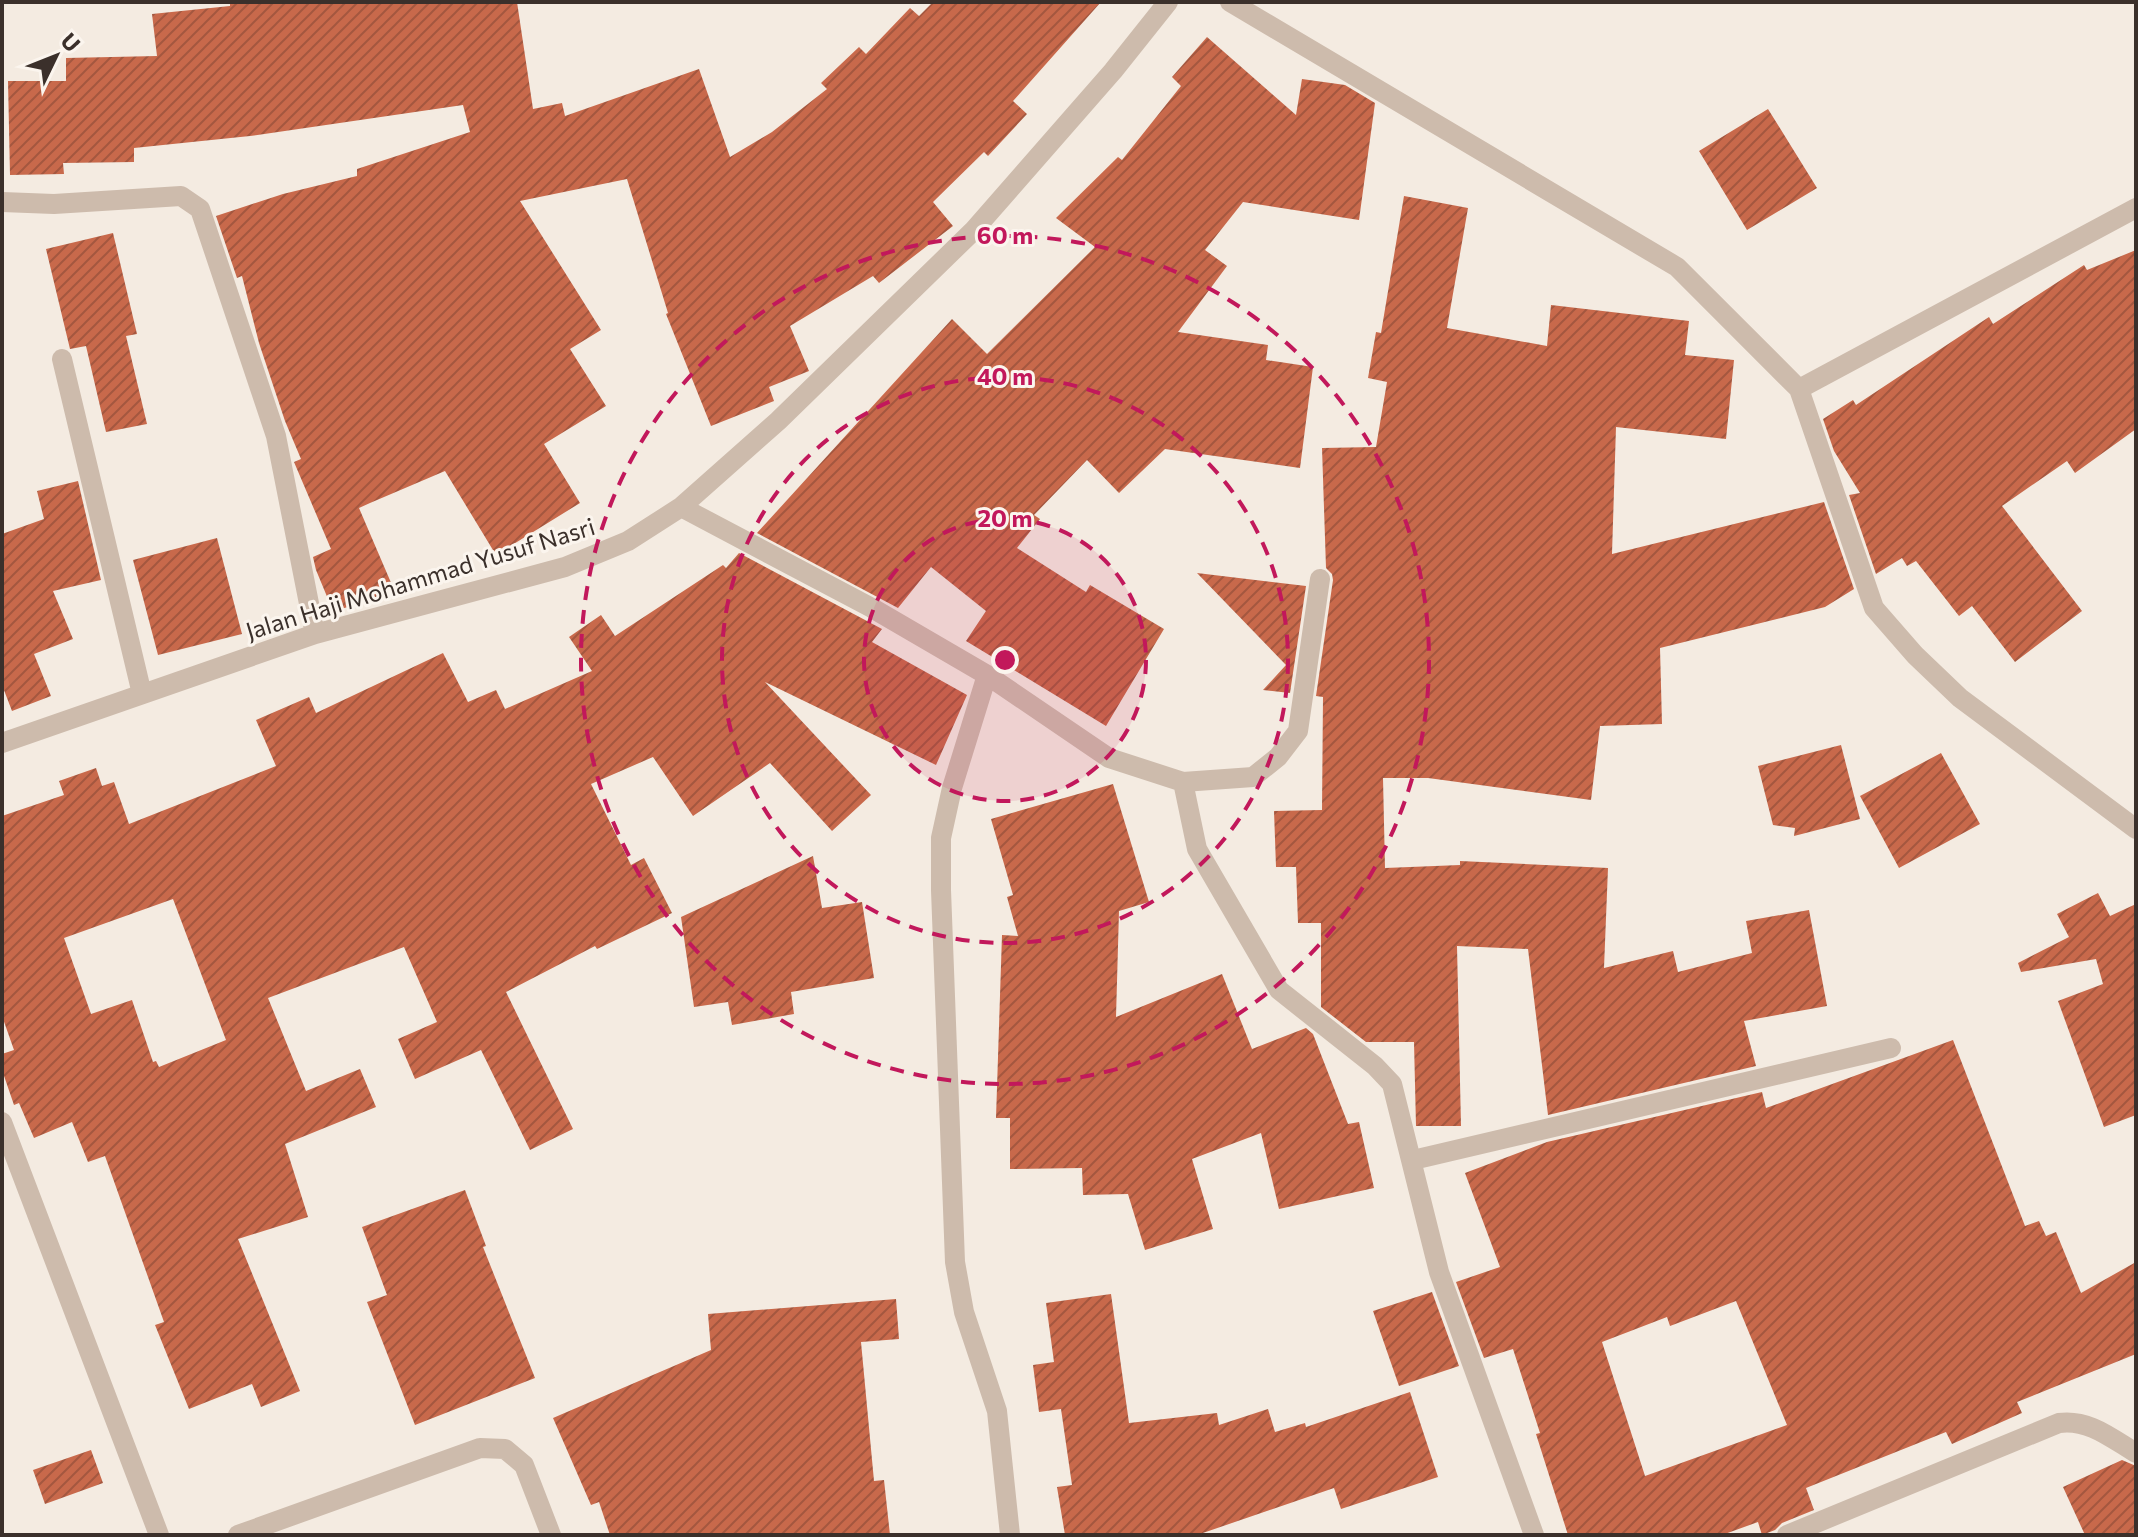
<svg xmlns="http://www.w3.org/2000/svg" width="2138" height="1537" viewBox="0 0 2138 1537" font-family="Commissioner,sans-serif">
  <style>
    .building { fill: url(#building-hatch); fill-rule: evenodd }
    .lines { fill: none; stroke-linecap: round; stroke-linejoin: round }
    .minor { stroke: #cdbbac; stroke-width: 20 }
    .ring { fill: none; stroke: #c2185b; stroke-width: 4; stroke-dasharray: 14 10 }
    .labels { text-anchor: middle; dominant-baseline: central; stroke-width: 6; stroke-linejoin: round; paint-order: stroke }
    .street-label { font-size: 24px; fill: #3b302b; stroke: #fbf5ee }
    .centre { fill: #c2185b; stroke: #fbf5ee; stroke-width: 4 }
    .ring-label { font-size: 24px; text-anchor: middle; font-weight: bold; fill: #c2185b; stroke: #fbf5ee; stroke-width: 6; stroke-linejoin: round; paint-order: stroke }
  </style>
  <defs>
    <pattern id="building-hatch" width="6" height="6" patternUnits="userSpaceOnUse" patternTransform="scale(2)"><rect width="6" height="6" fill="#c8694b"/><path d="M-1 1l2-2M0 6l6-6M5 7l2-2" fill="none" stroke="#a4573f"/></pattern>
  </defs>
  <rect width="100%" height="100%" fill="#f4ebe1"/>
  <path class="building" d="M230,2H517L533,109L562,103L565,116L699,69L730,157L772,132L827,89L821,83L859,47L866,54L910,8L919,16L933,2H1101L1013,101L1027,114L988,156L984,152L933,202L953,226L879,283L873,276L790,326L809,371L769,387L774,401L711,426L666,314L668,313L627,179L520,201L601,330L570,349L606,406L544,444L580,503L496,555L445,471L370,503L359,508L395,592L378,599L333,611L316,570L313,557L331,549L294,462L301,459L285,421L259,343L242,276L237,278L216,216L283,194L357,176V169L470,132L463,105L250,136L134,148V162L63,163L64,174L10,175L8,81H66V58L157,56L152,14L230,6Z
    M1207,37L1296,115L1302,79L1345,85L1375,103L1359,220L1243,202L1205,250L1227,266L1178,332L1268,345L1266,360L1313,367L1300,468L1165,449L1119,493L1087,460L1034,515L1040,519L1017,548L1086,592L1090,585L1164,629L1106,726L966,641L986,611L931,567L898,608L757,533L952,319L987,354L1095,247L1056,218L1118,157L1122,160L1181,86L1172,77Z
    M1768,109L1817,188L1747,230L1699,151Z
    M1404,196L1468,208L1447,328L1547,346L1551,305L1689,321L1685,355L1734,360L1726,439L1616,427L1612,554L1824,502L1854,589L1825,607L1660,648L1662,724L1600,726L1591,800L1428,778H1383L1385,868L1460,865V861L1608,868L1604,968L1673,951L1678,972L1752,953L1746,921L1809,910L1827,1006L1744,1021L1756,1066L1548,1115L1528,949L1457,946L1461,1126H1416L1414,1042H1366L1321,1007V923H1298L1296,867H1276L1274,811L1322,810L1323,697L1316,696L1333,580L1332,574L1326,568L1322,448L1376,447L1387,382L1368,378L1376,332L1381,333Z
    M113,233L137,334L126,336L147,424L106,432L86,346L70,349L46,249Z
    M2136,250V429L2075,473L2067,461L2002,506L2082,611L2015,662L1972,606L1959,616L1916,561L1907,566L1902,558L1876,574L1849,495L1860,493L1834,451L1823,419L1853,400L1856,405L1989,317L1993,324L2084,265L2087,270Z
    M78,481L101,580L53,591L73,639L34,654L51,696L12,711L2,685V534L44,519L37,491Z
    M217,538L242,634L158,655L133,560Z
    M739,553L882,629L872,642L967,695L936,765L765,682L871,795L832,831L770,763L693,816L653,757L591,784L631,865L644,858L672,913L597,949L595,946L506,992L573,1129L530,1150L481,1050L415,1079L398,1039L437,1022L404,947L268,998L306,1091L360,1069L376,1107L285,1144L308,1217L238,1239L300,1391L261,1407L252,1384L189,1409L155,1325L164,1322L105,1156L88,1162L72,1122L34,1138L19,1103L14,1105L2,1070V1054L14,1050L2,1016V816L64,795L59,781L96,768L102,786L114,782L129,824L276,766L256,720L309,697L316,713L443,653L468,702L496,690L505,709L592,671L569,637L601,615L615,636L723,565L726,568ZM173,899L226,1040L159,1067L156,1061L153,1062L132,1000L91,1014L64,938Z
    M1197,573L1306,586L1290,693L1263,690L1286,665Z
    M1841,745L1860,819L1794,836L1795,828L1773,825L1758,766Z
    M1941,753L1980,824L1899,868L1860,796Z
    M1113,784L1149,902L1119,911L1116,1017L1222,974L1252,1049L1306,1028L1313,1034L1348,1124L1359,1122L1374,1188L1279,1209L1261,1133L1192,1159L1213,1229L1145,1250L1128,1194L1083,1195L1082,1168L1010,1169V1118H996L1002,935L1018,936L1007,897L1013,895L991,819Z
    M813,856L822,908L862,902L874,978L791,992L794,1014L732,1025L728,1002L694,1007L681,917Z
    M2098,893L2110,916L2136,904V1115L2104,1127L2058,1001L2103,984L2096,959L2021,972L2018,963L2069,937L2057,914Z
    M1953,1040L2025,1226L2039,1221L2046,1236L2056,1232L2081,1293L2136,1262V1354L2017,1402L2022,1413L1952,1444L1946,1432L1806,1488L1814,1510L1782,1523L1775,1530L1762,1535L1758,1522L1722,1535H1568L1536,1434L1540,1433L1513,1349L1484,1358L1456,1282L1500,1267L1465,1173L1547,1142L1762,1092L1766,1108ZM1736,1301L1787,1425L1645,1476L1602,1342L1667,1317L1670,1326Z
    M465,1190L486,1246L483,1247L535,1378L415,1425L367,1302L387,1295L362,1227Z
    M1432,1292L1459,1366L1399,1386L1373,1311Z
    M1111,1294L1129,1423L1217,1413L1219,1425L1268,1409L1275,1432L1305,1423L1306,1427L1410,1392L1438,1477L1341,1509L1334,1488L1197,1535H1065L1057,1487L1072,1485L1061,1409L1039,1412L1033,1365L1054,1362L1046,1303Z
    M896,1299L899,1339L861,1342L874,1481L884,1480L890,1535H610L599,1502L591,1505L553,1418L711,1350L708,1314Z
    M91,1450L103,1483L45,1504L33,1470Z
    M2122,1460L2136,1466V1535H2085L2063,1487Z"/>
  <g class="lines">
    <path class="minor" d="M1230,2L1677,267L1799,389L1874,608L1915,655L1960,698L2136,829
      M2,202L54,204L181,196L200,209L276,436L315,634
      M62,359L142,694
      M1799,389L2136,208
      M681,507L872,608L987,675L1109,758L1183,782L1253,777L1278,757L1298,731L1320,579
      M987,675L952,788L941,838V890L955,1262L964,1312L997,1411L1010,1535
      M2,743L315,634L565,567L628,541L681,507L778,421L973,231L1113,71L1168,2
      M1183,782L1197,849L1279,990L1375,1066L1392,1084L1439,1272L1534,1535
      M2,1122L159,1535
      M1413,1160L1891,1048
      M238,1535L480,1448L505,1449L524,1465L551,1535
      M1787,1535L2059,1423C2089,1419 2111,1438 2136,1453"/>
  </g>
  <circle cx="1005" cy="660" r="141" fill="#c2185b" fill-opacity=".12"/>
  <g class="ring">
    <circle cx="1005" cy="660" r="141"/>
    <circle cx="1005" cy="660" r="283"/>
    <circle cx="1005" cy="660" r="424"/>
  </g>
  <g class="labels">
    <g class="street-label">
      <text transform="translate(420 578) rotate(-17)">Jalan Haji Mohammad Yusuf Nasri</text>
    </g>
  </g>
  <circle cx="1005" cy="660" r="12" class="centre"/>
  <g class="ring-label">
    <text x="1005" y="244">60 m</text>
    <text x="1005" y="385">40 m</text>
    <text x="1005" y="527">20 m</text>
  </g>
  <rect width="2138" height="1537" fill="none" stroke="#3b302b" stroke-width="8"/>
  <g transform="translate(56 56) rotate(47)" stroke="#fbf5ee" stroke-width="6" paint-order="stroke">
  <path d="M0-6L14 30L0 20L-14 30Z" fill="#3b302b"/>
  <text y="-12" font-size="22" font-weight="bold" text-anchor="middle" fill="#3b302b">U</text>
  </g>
</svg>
